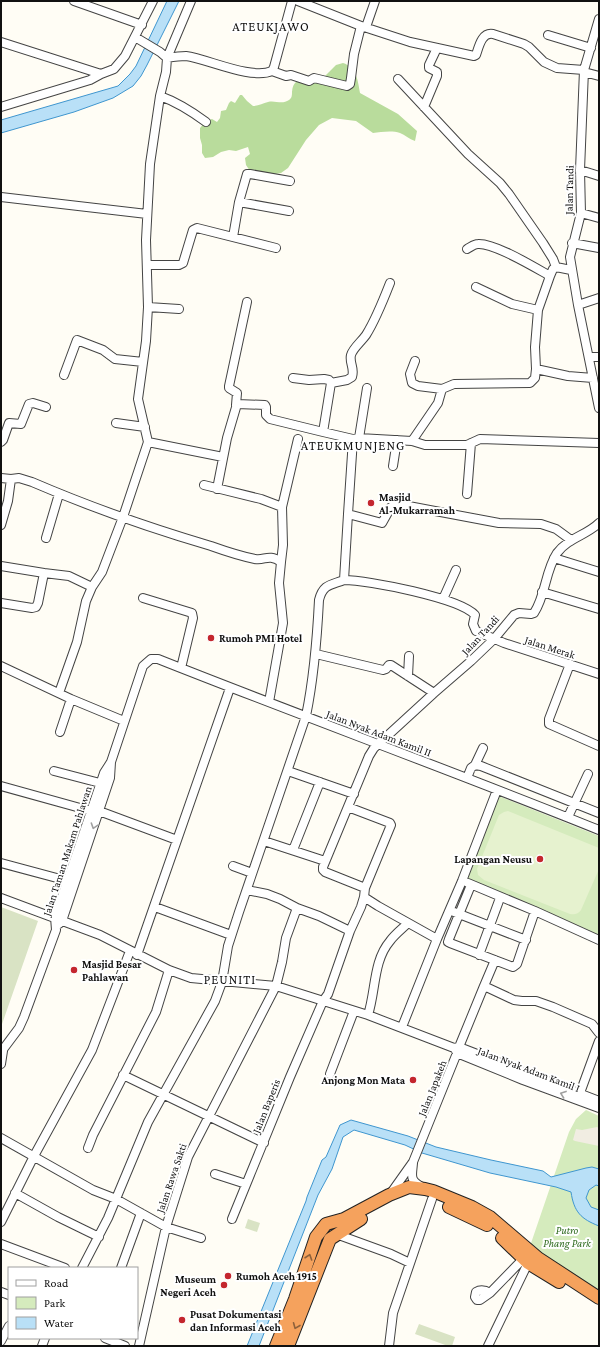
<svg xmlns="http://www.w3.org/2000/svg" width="600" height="1347" viewBox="0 0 600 1347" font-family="'Crimson Pro',serif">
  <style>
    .green { fill: #d5ebbd }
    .forest { fill: #b9dc9c }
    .cemetery { fill: #d9e3c4 }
    .pitch { fill: #e6f2cf }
    .plaza { fill: #f1ede2 }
    .water { fill: #b9e0f7; stroke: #3f96cf }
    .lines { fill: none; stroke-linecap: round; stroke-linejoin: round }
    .minor-casing { stroke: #444; stroke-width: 10 }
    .highway-casing { stroke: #222; stroke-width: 14 }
    .minor { stroke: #fff; stroke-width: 8 }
    .highway { stroke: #f5a25d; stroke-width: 12 }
    .oneway { stroke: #a0a0a0 }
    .oneway2 { stroke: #8e613b }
    .poi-dot { fill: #c4262e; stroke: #fff; stroke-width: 1.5 }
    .labels { text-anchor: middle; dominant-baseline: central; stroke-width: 4; stroke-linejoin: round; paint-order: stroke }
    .street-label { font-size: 11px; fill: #111; stroke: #fff }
    .poi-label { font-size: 11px; font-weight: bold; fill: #111; stroke: #fff; text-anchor: start }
    .park-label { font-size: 11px; font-style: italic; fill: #2f6b1f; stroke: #fff }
    .quarter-label { font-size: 13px; letter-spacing: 1px; fill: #111; stroke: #fff }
  </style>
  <rect width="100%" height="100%" fill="#fffdf5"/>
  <path class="green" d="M496,795L599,836V940L461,881Z
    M586,1110L599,1116V1295L529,1249L569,1132L576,1119Z"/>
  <path class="forest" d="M343,63C356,67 358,80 360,93L398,114L417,131L415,141C409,139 405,135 400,133C392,130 381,132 373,133L356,121L332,118L319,125L306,140L288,168L281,173L269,175L250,171L246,165L245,158L250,154L248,147L236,151L229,150L221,152L213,157L205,158L202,153V145L200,138V128L206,121L212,119L217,122L220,118L221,111L226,110L229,103L231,101L235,103L240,95H242L247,101L253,106C259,106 263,103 268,102C275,100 282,105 289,100C292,98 292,95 292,92C293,75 309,79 321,80L336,65Z"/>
  <path class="cemetery" d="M1,907L38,921L1,1027Z
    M248,1219L260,1223L257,1232L245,1228Z
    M419,1324L455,1337L452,1346H448L415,1334Z"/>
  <path class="pitch" d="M508,811L599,848V869L581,910C578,914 575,915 570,914L484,880L478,875L477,869L499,815L504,812Z"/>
  <path class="plaza" d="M597,1127L599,1128V1146L575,1141L573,1140L576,1129L582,1130Z"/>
  <path class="water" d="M167,1H179L147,65L141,76L133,86L113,98L74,112L1,133V120L118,86L130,74L136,66Z
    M351,1120L408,1136L436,1147L491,1160L543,1171L551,1177L586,1168L592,1167L599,1169V1186L596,1185L589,1190L586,1198L591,1207L599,1210V1226C581,1219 574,1212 571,1192L556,1187L490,1173L422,1153L405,1145L354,1130L343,1137L332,1169L318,1195L259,1346H247L306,1201L307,1197L322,1160L326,1157L340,1125Z"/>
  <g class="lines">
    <defs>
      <path id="minor" d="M74,1L142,25
        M298,1L361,26L410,42L474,56L476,55C479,46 482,32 493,34L524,44L529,47L544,62L557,68L584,70
        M599,19L584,70L580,170L581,213L570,257L578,305L599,408
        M366,27L375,1
        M548,35L591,48
        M135,37L160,52L167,58
        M1,42L101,74L114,69L125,56L153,1
        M167,58C173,57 179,56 186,56C208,59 251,80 272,71L274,67L292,1
        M272,71L286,76L291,75L309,81L314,78L347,86L350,84L351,78L354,54L361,26
        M584,72L599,76
        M398,79L468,154L500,183L509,194L543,243L553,259L556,267L571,270
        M160,96C177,102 191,111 206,122
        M1,107L90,80L101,74
        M424,107L437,76V72L429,68V65L437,48
        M580,170L599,176
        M1,197L147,214
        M239,202L289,211
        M581,213L599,218
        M233,237L239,202L247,174H250L290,181
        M572,243L599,248
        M467,249C471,247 474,244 478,244C495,243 534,267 550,276
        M147,265H179L183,263L193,230L197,228L276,248
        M556,267L553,269L550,276L538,310L535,347L536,369L568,376L593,378
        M476,287L512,304L538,310
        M578,305L599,298
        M148,307L179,309
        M589,357H599
        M415,361L410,374L412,383L418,386L442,389
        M64,375L77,340L103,350L115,359L143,362
        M293,378L309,380L324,379L329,380L331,383L347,380L352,377C355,368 349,363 351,355C353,348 361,342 366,335C376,319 383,301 390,283
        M331,383L323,432L353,439
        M236,405L237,393L229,388V386L247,302
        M116,423L145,427
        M359,438L367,388
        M412,441L438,403L442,389L454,384L530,383L535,378L536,369
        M1,442L3,440L9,423L21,424L29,404L33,403L46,407
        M148,442L223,457
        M393,466L397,440
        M1,478L11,479L8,501L1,525
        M11,479L19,478L32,482C90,507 150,528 211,546C225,551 240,556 255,559C265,561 268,553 281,562L283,545L282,507L298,439
        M204,485L261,499L282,507
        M217,489L227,438L237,404L265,405L266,407V415L270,419L323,432
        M467,494L471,443
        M348,514L353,439L359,438L412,441L425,445H467L480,439L599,443
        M46,538L59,494
        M554,558L599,572
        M1,566L44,573L38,603L36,607L32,608L1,603
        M44,573L69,576L92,587
        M344,580C368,580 460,598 475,615L473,624L476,631L504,643L599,674
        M542,592L599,609
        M143,598L192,613L193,618L181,668
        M443,599L456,570
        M316,654L383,670L386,669L389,665H391L434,693
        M570,664L549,719V724L599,746
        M1,666L71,699L124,721
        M408,676L409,656
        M59,693L77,642L86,601L92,587L102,572L123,517L148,442L138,399L146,341L148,307L146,240L150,164L160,96L166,72L167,58L191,1
        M269,702L283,623L279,583L281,562
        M60,732L71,699
        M475,765L483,748
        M54,771L100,783
        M288,771L354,794
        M467,778L471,768L475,765L481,766L599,813
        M1,786L91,811H99L177,840
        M568,817L588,774
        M264,841L325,861
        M293,850L320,782
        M1,863L68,881
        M233,866L252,873
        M468,883L535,911L599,940
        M471,885L449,939L448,942L450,943L513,967L517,964L535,911
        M365,888L325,872L323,870V867L369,756L374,748L434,693L471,661L494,639L514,615L519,613L531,614L534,613C546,595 545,571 557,553C568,538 587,535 599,523
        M247,890L267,894L280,899L297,908L319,916L350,931
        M364,897L378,906L437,939
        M1,898L100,935L169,970L191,978L276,986L368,1015L454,1048L459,1047L599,1101
        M155,907L231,935
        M454,912L526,940
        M59,924L62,921L110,778L111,762
        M137,955L230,688
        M479,955L500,898
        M484,986L495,960
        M368,1015C376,990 373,961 390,941C395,934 402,929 408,923
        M402,1027L437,939L462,881L497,790
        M455,1049L457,1053L523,1080L599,1108
        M1,1052L19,1028L24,1017L56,930L55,917L104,773L111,762L143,666L151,659H158C304,717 453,771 599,830
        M1,1064L3,1051
        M330,1074L354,1011
        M123,1075L264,1143
        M580,1093L599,1041
        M1,1138L93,1190L116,1199L166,1227L201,1238
        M88,1148L93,1135L156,1012L169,970
        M413,1163C412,1176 409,1180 422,1187
        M215,1174L246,1184
        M15,1193L58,1217L99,1237
        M391,1193L413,1162L457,1053L459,1047L484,986L514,1000L522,1001H536L553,1007L592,1024L599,1033
        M232,1219L290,1077L323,1001L328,994L350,931L361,907L364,897L365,888L391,825L390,823L348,807
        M1,1222L34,1156L92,1050L130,951
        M336,1234L391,1254L410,1263
        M1,1244L65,1268
        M82,1268L108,1218L148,1122L215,1001L222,982L228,946L239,912L306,716C314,677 317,640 319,600C323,584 331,585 344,580L348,514L382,523L391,507L398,504L499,523L541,524L556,529L571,540
        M121,1268L141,1213
        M1,1292L9,1295
        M490,1293C485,1290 481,1289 476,1292L475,1297L477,1300H480L490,1293L523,1259
        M105,1338L125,1346
        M1,1341L9,1326
        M42,1346L45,1338
        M139,1346L166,1227L188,1157L276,986L282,962L286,938L297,908
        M389,1346L393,1313L432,1199
        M488,1346L528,1263"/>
      <path id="highway" d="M449,1207L487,1225
        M502,1238L528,1263L559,1282
        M276,1346L295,1299L316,1237L326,1224L344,1219L389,1195L409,1187L425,1189L433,1191L472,1207L490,1217L538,1258L599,1298
        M288,1346L330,1239L361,1219"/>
    </defs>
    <use href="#minor" class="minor-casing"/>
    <use href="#highway" class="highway-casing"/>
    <use href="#minor" class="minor"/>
    <use href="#highway" class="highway"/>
  </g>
  <defs><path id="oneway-chevron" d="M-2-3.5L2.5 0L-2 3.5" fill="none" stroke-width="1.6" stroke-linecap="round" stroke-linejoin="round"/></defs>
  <g class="oneway">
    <use href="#oneway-chevron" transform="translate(94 826) rotate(108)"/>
    <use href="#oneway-chevron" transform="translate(563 1094) rotate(-160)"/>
  </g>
  <g class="oneway2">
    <use href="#oneway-chevron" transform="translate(309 1257) rotate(-71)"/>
    <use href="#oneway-chevron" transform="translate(296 1326) rotate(112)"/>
  </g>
  <g class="poi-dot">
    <circle cx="371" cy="503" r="4"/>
    <circle cx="211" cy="638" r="4"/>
    <circle cx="540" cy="859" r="4"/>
    <circle cx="74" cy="970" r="4"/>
    <circle cx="413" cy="1080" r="4"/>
    <circle cx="228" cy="1276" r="4"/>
    <circle cx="224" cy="1285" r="4"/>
    <circle cx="182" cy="1320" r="4"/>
  </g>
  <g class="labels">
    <g class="street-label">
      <text transform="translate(569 190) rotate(-89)">Jalan Tandi</text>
      <text transform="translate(480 635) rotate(-47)">Jalan Tandi</text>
      <text transform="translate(550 647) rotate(18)">Jalan Merak</text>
      <text transform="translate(379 733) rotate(21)">Jalan Nyak Adam Kamil II</text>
      <text transform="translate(67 851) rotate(-72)">Jalan Taman Makam Pahlawan</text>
      <text transform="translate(529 1069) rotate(21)">Jalan Nyak Adam Kamil I</text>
      <text transform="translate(432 1088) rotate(-68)">Jalan Japakeh</text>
      <text transform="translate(266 1106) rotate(-68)">Jalan Baperis</text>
      <text transform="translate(171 1178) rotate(-71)">Jalan Rawa Sakti</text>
    </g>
    <g class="poi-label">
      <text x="379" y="497">Masjid<tspan x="379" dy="13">Al-Mukarramah</tspan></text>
      <text x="219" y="638">Rumoh PMI Hotel</text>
      <text x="532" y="859" text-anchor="end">Lapangan Neusu</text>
      <text x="82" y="964">Masjid Besar<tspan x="82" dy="13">Pahlawan</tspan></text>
      <text x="405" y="1080" text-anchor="end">Anjong Mon Mata</text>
      <text x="236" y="1276">Rumoh Aceh 1915</text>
      <text x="216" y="1279" text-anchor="end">Museum<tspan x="216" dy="13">Negeri Aceh</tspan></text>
      <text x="190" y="1314">Pusat Dokumentasi<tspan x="190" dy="13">dan Informasi Aceh</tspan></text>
    </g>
    <g class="park-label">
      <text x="567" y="1230">Putro<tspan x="567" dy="13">Phang Park</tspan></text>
    </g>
    <g class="quarter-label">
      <text x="271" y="26">ATEUKJAWO</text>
      <text x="353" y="445">ATEUKMUNJENG</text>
      <text x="230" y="979">PEUNITI</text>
    </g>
  </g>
  <rect width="600" height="1347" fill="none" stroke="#111111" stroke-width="4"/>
  <rect x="8" y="1267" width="130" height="72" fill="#ffffff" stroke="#a0a0a0"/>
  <rect x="16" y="1280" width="20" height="6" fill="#ffffff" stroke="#a0a0a0"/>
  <text x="44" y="1287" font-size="12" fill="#111111">Road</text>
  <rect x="16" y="1297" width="20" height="12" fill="#d5ebbd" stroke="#a0a0a0"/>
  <text x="44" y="1307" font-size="12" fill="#111111">Park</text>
  <rect x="16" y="1317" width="20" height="12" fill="#b9e0f7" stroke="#a0a0a0"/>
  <text x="44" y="1327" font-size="12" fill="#111111">Water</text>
</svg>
